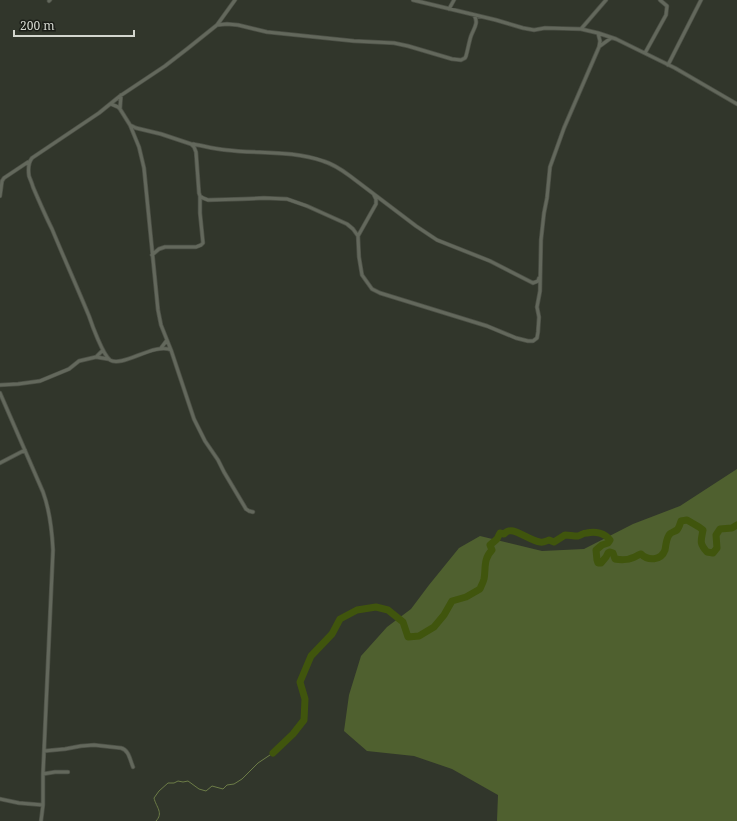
<svg xmlns="http://www.w3.org/2000/svg" width="737" height="821" viewBox="0 0 737 821" font-family="'Noto Serif',serif">
  <style>
    .green { fill: #4f602f }
    .lines { fill: none; stroke-linecap: round; stroke-linejoin: round }
    .stream { stroke: #6c7c47; stroke-width: 1 }
    .river { stroke: #40550d; stroke-width: 7 }
    .minor-casing { stroke: #4d5147; stroke-width: 4.5 }
    .minor { stroke: #63685c; stroke-width: 3 }
  </style>
  <rect width="100%" height="100%" fill="#31362b"/>
  <path class="green" d="M737,469V821H497L498,795L452,769L414,756L367,751L344,731L349,695L361,656L387,627L411,609L429,585L459,548L480,536L542,551L584,549L633,524L680,506Z"/>
  <g class="lines">
    <path class="stream" d="M156,821C164,813 156,807 154,798L159,791L168,783H174L178,781L183,782L188,781L199,789L206,791L212,786L223,789L227,785L234,784L242,779L258,763L273,753"/>
    <path class="river" d="M273,753L293,734L304,720L305,699L300,682L311,656L332,634L340,619L357,610L376,607L388,610L403,622L408,637L419,636L434,627L444,615L452,601L466,597L480,589C481,586 483,583 484,579C486,569 483,559 492,550L490,545L497,539L500,533L504,534C505,533 507,531 509,531C516,529 531,541 540,542C543,543 546,541 549,540L554,542L565,535C569,535 573,536 578,536C581,535 583,533 587,533C595,531 605,533 610,540L608,543L602,545L596,550L597,560L598,563H601L606,557L608,553L610,552L613,553L615,559C620,560 628,560 632,558C636,557 637,555 641,554C648,561 661,561 665,550C666,545 666,540 669,535C671,532 674,532 677,530C679,528 680,524 681,521L687,520L699,527L703,530C701,541 699,543 707,552L713,553L717,548L716,535L720,529L732,528L737,525"/>
    <defs>
      <path id="minor" d="M235,0L217,25L187,49L165,66L120,96L99,113L32,158C28,163 28,169 29,176C30,179 32,183 33,187C39,201 45,215 52,229C64,258 77,287 89,316C92,325 103,355 110,360C122,368 155,342 171,350L194,419L205,441L218,460L224,472L246,509L249,511L253,512
        M413,0L496,20L523,28L534,30L545,28L581,29L606,0
        M49,1L50,0
        M449,9L454,0
        M217,25L227,24L238,25L267,32L354,41L394,43L408,46L452,59L461,60L465,58L466,56C468,49 469,42 471,36C474,28 479,23 474,15
        M581,29L598,33L616,39L675,68L737,104
        M600,46L611,38
        M645,53L666,15L667,6L660,0
        M668,65L701,0
        M111,104L118,107L120,109L130,125L136,128L161,134L191,144L194,147L196,152L199,193L200,196L203,198L208,200L243,199L264,198L287,199L307,206L347,224L353,229L358,236L359,257L362,275L372,289L380,293L487,326L516,338L528,341H533L537,338L538,332L539,317L537,307L540,291L541,240L544,213L547,198L550,167L564,128L599,47L600,41L598,33
        M120,109L121,95
        M130,125L139,147L144,168L158,310L161,325L171,350
        M193,144C204,146 215,149 226,150C258,154 292,150 323,161C333,164 342,170 350,176L416,226L437,240L490,261L533,283L538,281L539,278
        M0,196L2,181L4,178L28,162
        M358,236L376,204V199L374,195
        M152,255L159,249L165,247H196L201,245L203,243L200,213V196
        M161,348L167,340
        M96,357L108,359
        M0,385L18,384L40,381L69,369L79,361L96,357L103,350
        M0,393L43,492C50,511 52,530 53,550L43,774V805L41,821
        M0,463L25,450
        M44,751L65,749L81,746L94,745L121,748C129,750 130,760 133,767
        M43,774L55,772H68
        M0,799L19,803L43,805"/>
    </defs>
    <use href="#minor" class="minor-casing"/>
    <use href="#minor" class="minor"/>
  </g>
  <path d="M14 30v6h120v-6" fill="none" stroke="#d3d6ce" stroke-width="2"/>
  <text x="20" y="30" font-size="12" fill="#d3d6ce" stroke="#1a1d17" stroke-width="3" paint-order="stroke">200 m</text>
</svg>
